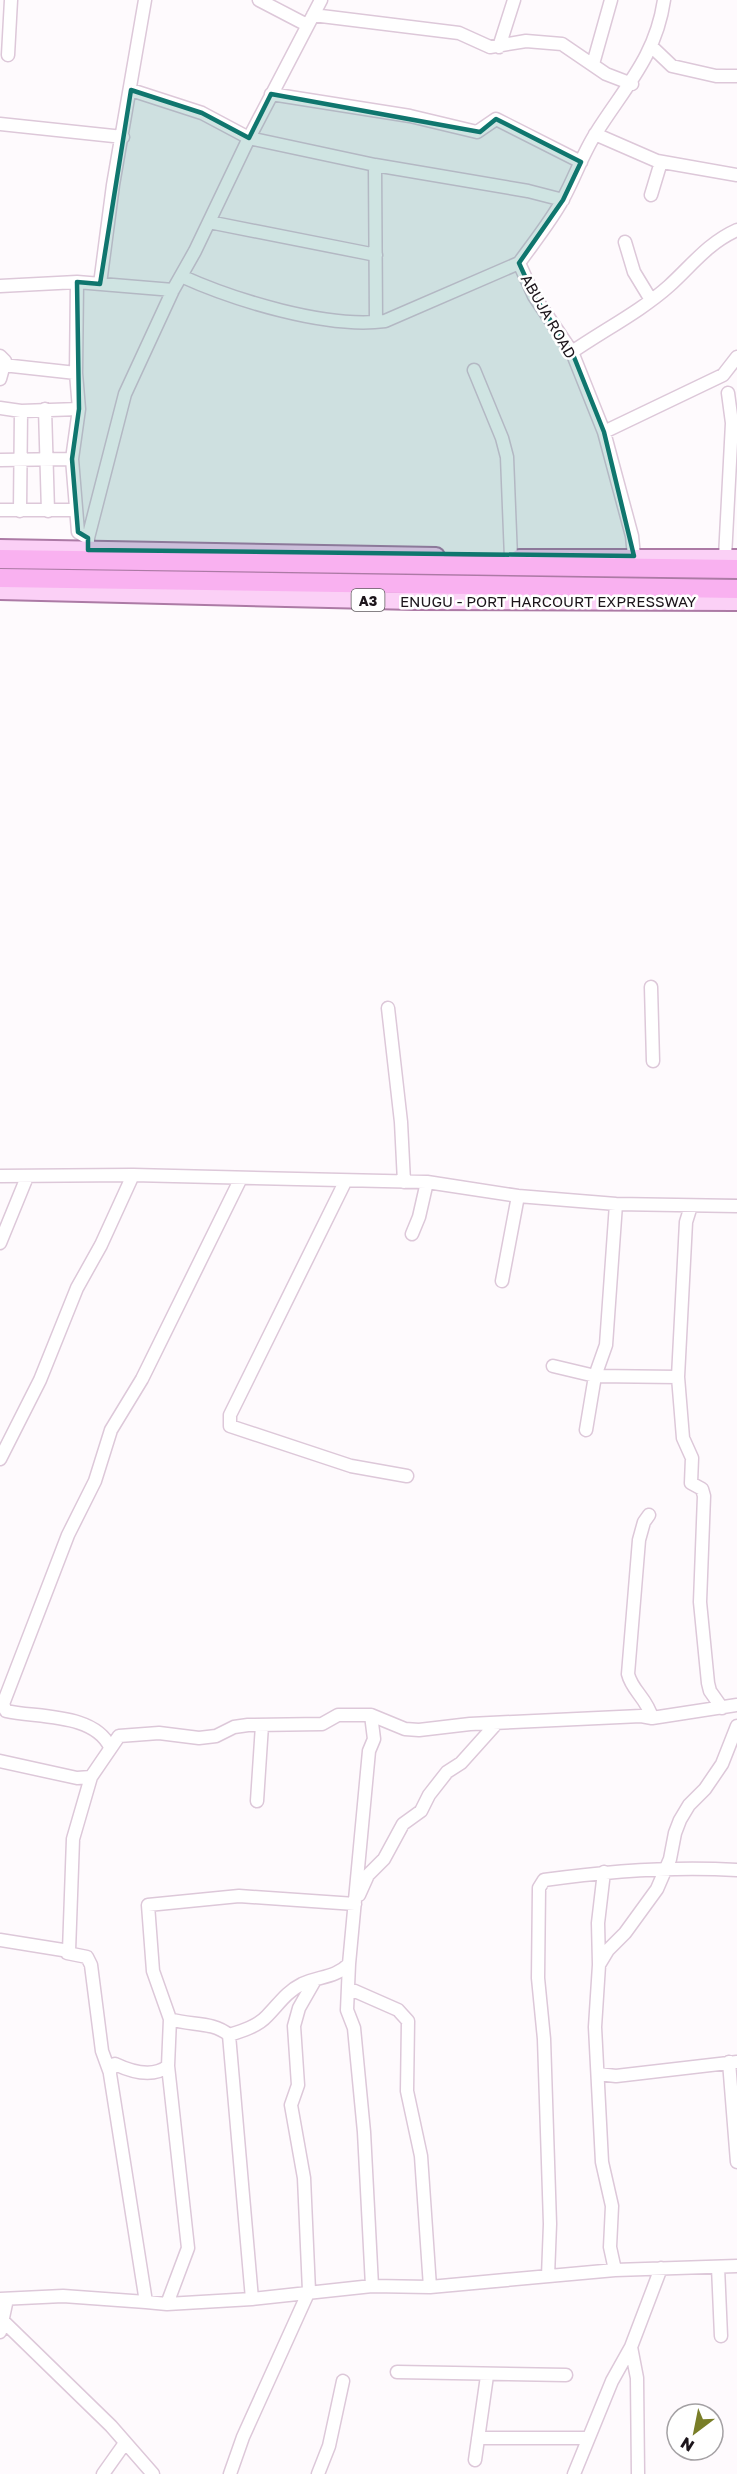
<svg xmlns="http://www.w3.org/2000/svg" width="737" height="2474" viewBox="0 0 737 2474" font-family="'Golos Text',sans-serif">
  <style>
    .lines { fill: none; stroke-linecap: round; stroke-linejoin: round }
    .minor-casing { stroke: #ddc8d9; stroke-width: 15 }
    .major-casing { stroke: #ac7aa5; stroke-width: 20 }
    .highway-casing { stroke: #ac7aa5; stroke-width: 21 }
    .minor { stroke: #fff; stroke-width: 12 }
    .major { stroke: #fbd0f6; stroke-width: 16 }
    .highway { stroke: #f9b1f0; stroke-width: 18 }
    .marked { fill: #0f766e; fill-opacity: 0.2; stroke: #0f766e; stroke-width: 4.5; stroke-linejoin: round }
    .labels { text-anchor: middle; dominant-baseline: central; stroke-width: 5; stroke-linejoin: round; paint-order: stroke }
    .shield { fill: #fff; stroke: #605b5f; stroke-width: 1.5 }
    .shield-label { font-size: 14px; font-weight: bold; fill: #1c151b }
    .street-label { font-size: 15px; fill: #1c151b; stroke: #fff }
  </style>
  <rect width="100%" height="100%" fill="#fefafd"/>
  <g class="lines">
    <defs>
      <path id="minor" d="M259,0L307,25
        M313,15L459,33L490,47L526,41L562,44L606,74L632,84
        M651,46L672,66L716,76H737
        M499,47L514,0
        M8,55L11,0
        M593,64L611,0
        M131,90L202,113L249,138L375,165L528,191L563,200
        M271,94L410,116L477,132L496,119L581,162
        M0,124L123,137
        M595,134L657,161L737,175
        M375,165L376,322
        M651,195L661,162
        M209,222L376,255
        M625,242L634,272L651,300
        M519,263L534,296L572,352L604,432L632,536L634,556
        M519,263C534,242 551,221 563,199C575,177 583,153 596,133C625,87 656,56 664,0
        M181,276C234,300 327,329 385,321L519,263
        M77,282L76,373L79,409L72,459L78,532L88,538
        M100,284L113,185L145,0
        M0,286L77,282L173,290
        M572,352C604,330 641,311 669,286C692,265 708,243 737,230
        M0,356L5,361L0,379
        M3,365L76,373
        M474,370L502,438L507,457L511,558
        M0,408L21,411L79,409
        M45,409L48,511
        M604,432L723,375L737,357
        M0,460L72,459
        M0,510H74
        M20,511L21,411
        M88,550V538L125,394L173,290L195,251L249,138L321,0
        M725,557L732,423L728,393
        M651,987L653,1061
        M388,1008L401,1122L404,1182
        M0,1176L133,1175L427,1182L518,1196L616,1204L737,1206
        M345,1182L230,1415V1426L351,1466L407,1476
        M691,1206L686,1222L678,1377L683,1438L692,1458L691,1483L702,1489L704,1496L700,1602L708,1683L710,1691L722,1708
        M412,1234L419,1217L427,1182
        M0,1243L27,1177
        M502,1281L518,1196
        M553,1366L595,1376L678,1377
        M586,1430L595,1376L606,1345L616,1204
        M0,1459L40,1380L77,1288L101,1245L133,1175
        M649,1515L644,1522L639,1540L628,1674C632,1691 647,1698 652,1718
        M110,1747C94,1713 38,1718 6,1711L3,1704L68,1535L95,1481L111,1430L142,1379L241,1178
        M0,1761L77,1778L91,1777
        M257,1801L262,1725
        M359,1895L368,1875L384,1859L403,1824L421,1811L429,1795L447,1772L461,1763L496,1724
        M0,1940L69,1951L73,1839L91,1777L119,1736L159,1733L199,1738L216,1736L234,1727L248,1725L322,1724L338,1715H371L405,1729L419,1730L470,1724L641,1716L652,1718L737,1705
        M67,1953L87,1957L91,1965L102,2051L110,2073
        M349,1964L347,2010L354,2028L364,2132L372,2286
        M599,1964L598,1923L604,1872
        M348,1988L398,2010L408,2021L407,2091L421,2156L430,2287
        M170,2019L153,1971L148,1905L239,1896L355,1904
        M229,2035L252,2299
        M729,2062L737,2162
        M598,2074L616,2076L737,2062
        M718,2267L721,2336
        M615,2270L610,2247L612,2206L602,2162L595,2027L599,1965L608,1950L625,1933L657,1889L670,1859L675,1833L680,1820L689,1805L705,1789L722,1764L737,1726
        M548,2276L550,2224L544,2039L538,1978L539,1888L544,1880C608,1871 672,1866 737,1870
        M0,2299L63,2296L146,2302L110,2074L111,2065L115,2064C132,2072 153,2078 168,2066L170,2019C191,2026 212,2021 229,2035C242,2031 258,2026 267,2016C279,2004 286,1992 302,1984C319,1976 335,1978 349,1964L369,1751L374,1739L371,1715
        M146,2302L167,2304L252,2299L372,2286L430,2287L615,2270L737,2266
        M167,2304L188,2248L168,2066
        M0,2318L111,2426L153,2474
        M0,2332L7,2299
        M631,2347L637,2378L638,2474
        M397,2372L566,2375
        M478,2438H587
        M475,2460L487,2376
        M103,2474L125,2443
        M230,2474L243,2437L309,2291L304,2178L291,2105L298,2085L294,2026L299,2008L315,1980
        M318,2474L329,2446L343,2381
        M574,2474L612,2381L631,2347L661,2268"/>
      <path id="major" d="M0,548L436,556
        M519,558H737
        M0,591L414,601L737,602"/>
      <path id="highway" d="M0,559L737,569
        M0,578L737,589"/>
    </defs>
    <use href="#minor" class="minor-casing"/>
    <use href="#major" class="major-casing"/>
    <use href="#highway" class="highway-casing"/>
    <use href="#minor" class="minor"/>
    <use href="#major" class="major"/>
    <use href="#highway" class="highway"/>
  </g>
  <path class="marked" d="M131,90L202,113L249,138L271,94L480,132L496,119L581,162L563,200L519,263L534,296L572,352L604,432L634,556L88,550V538L78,532L72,459L79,409L77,282L100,284Z"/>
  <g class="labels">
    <rect class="shield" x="351.5" y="589" width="33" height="22" rx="4.5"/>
    <g class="shield-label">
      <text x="368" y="600">A3</text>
    </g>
    <g class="street-label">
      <text transform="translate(549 316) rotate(60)">ABUJA ROAD</text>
      <text x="548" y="601">ENUGU - PORT HARCOURT EXPRESSWAY</text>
    </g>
  </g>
  <g transform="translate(695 2432) rotate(212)"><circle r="28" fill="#ffffff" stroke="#a4a1a4" stroke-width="1.5"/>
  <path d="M0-4.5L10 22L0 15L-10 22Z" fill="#797e28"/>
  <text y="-9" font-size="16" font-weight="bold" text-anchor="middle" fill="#1c151b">N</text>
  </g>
</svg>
